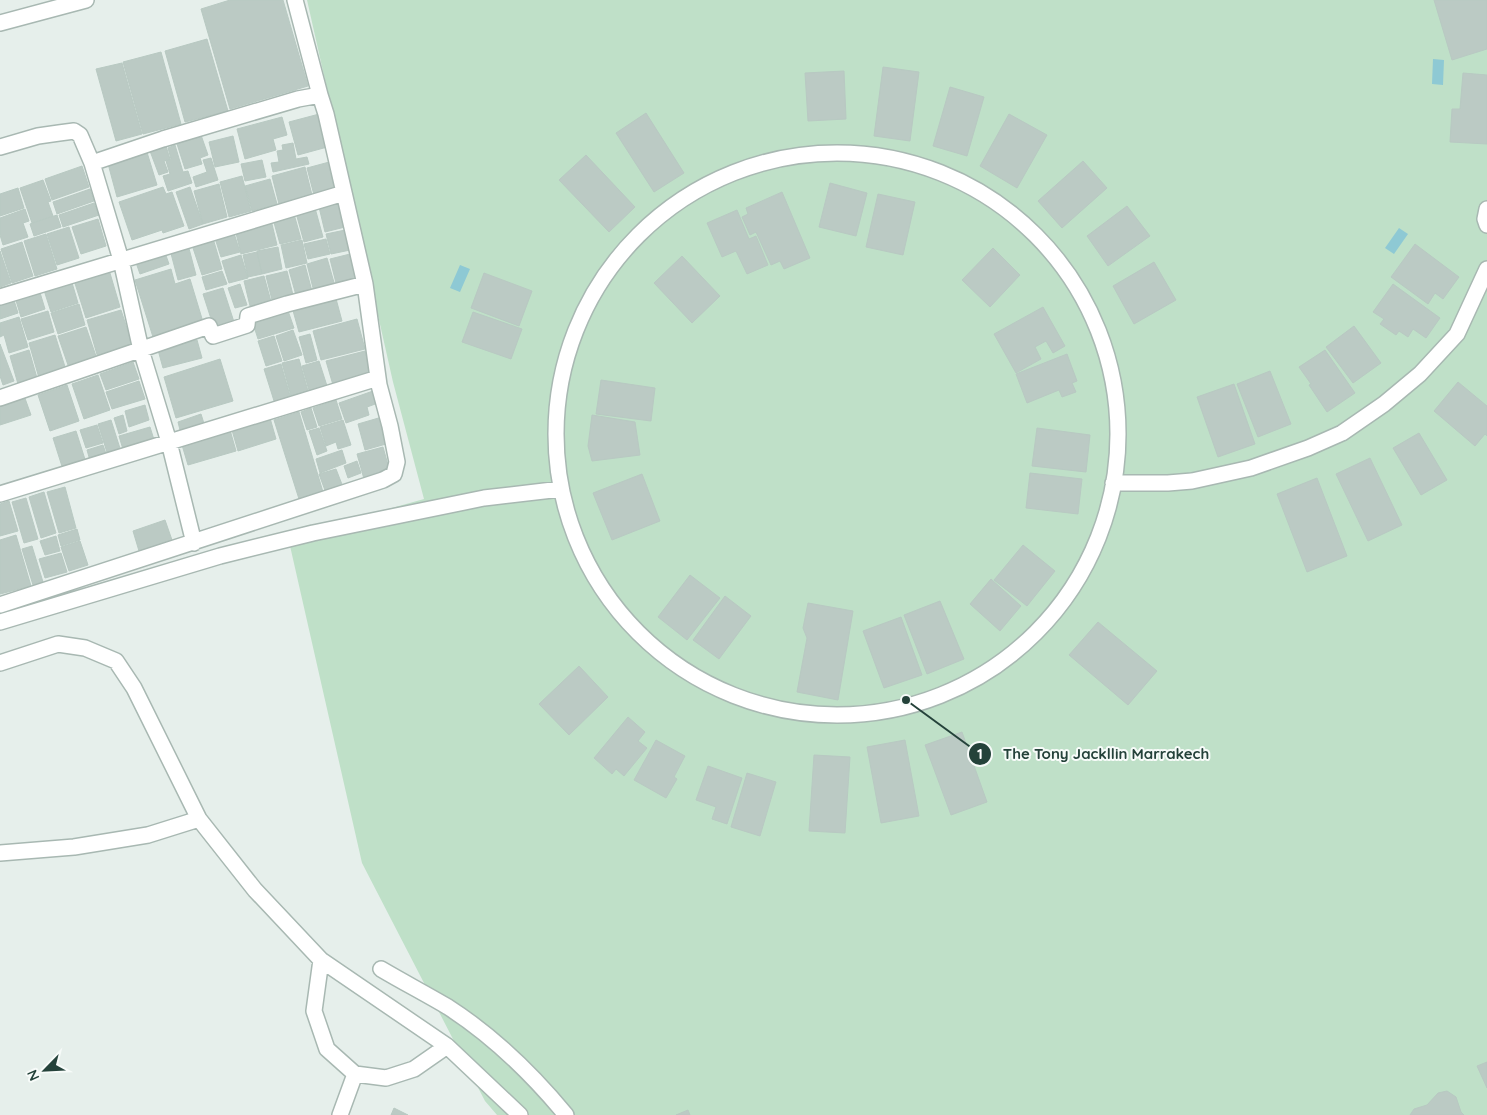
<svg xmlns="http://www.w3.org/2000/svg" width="1487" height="1115" viewBox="0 0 1487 1115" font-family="Quicksand,sans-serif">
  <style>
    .green { fill: #bfe0c8 }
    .water { fill: #8ec9d4 }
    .building { fill: #bbcac4; stroke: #b8c9c2 }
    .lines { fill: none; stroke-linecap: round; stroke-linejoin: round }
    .minor-casing { stroke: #a8b8b2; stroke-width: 18 }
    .minor { stroke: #fff; stroke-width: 15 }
    .leader { fill: none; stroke: #24423a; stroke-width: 2 }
    .callout-dot { fill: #24423a; stroke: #f7fbf9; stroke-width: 2 }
    .mark-label { font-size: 15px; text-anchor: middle; font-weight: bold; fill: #fff }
    .callout-label { font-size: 15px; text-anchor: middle; font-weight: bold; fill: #24423a; stroke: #f7fbf9; stroke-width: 4; stroke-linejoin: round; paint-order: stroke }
  </style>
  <rect width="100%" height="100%" fill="#e6efeb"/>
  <path class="green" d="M307,0H1487V1115H497L485,1101L362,863L288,537L424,499L393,382Z"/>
  <path class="water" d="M1433,59L1444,60L1443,85L1432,84Z
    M1399,228L1408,234L1394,254L1385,248Z
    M460,265L470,269L460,292L450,288Z"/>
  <path class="building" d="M230,0H283L308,86L230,109L201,9Z
    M1434,0H1487V49L1452,60Z
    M207,39L228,111L185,122L165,51Z
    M161,52L181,124L143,134L123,62Z
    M122,63L142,134L116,141L96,69Z
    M883,67L919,72L910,141L874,136Z
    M844,71L846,119L808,121L805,73Z
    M1463,73L1487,75V144L1450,142L1452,109H1460Z
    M950,87L984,97L967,156L933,146Z
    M323,113L331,146L298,155L289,122Z
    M646,113L684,173L654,192L616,133Z
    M1009,114L1047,135L1017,188L980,166Z
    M282,117L287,135L273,139L276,150L245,159L237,129Z
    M201,135L208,155L200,158L202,164L185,169L177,144Z
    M233,136L239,162L215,167L209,142Z
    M293,143L296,159L307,157L309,164L273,172L271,163L279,162L277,151L283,150L282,145Z
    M175,145L183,172L188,171L192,183L168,191L163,176L170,174L166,161L171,159L168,148Z
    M166,146L170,159L164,161L168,172L159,175L150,151Z
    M146,149L157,185L117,197L107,160Z
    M586,155L635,207L609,232L559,180Z
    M211,158L218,180L196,187L193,177L207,172L203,160Z
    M262,160L266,177L245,181L241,164Z
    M333,161L340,188L314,195L307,168Z
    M1083,161L1107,188L1062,228L1038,201Z
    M82,166L89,187L52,200L45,179Z
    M305,167L312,195L279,204L272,176Z
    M242,176L251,211L229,217L220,182Z
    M270,179L277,204L252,211L245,186Z
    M43,180L51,201L48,202L53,216L32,223L20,188Z
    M830,183L867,193L856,236L819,227Z
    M219,184L227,217L203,224L194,191Z
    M163,187L166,194L172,192L184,226L163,233L162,230L132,240L119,202Z
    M190,187L203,224L189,229L176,192Z
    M18,188L24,208L0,216V194Z
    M90,189L94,201L57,214L53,202Z
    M782,192L810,258L784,269L780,261L771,265L756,232L750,235L742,217L748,214L746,208Z
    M878,194L915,202L903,255L866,247Z
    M342,201L349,226L325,232L319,207Z
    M94,203L99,215L63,227L59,215Z
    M1127,206L1150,236L1108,266L1087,236Z
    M315,208L323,237L304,242L296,213Z
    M25,209L29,221L23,223L28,237L3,245L0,235V218Z
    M737,210L749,239L756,236L768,265L747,274L736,251L722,257L707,223Z
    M294,214L301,239L280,244L273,219Z
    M57,215L61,227L34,236L30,224Z
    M98,219L106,246L81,254L72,227Z
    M271,220L277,245L241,254L235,229Z
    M69,227L79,258L57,265L47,234Z
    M350,229L355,249L331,254L326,234Z
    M233,230L240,252L221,257L214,235Z
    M46,234L57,269L35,276L24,241Z
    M212,235L222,269L202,275L191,242Z
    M326,239L330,254L308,259L304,244Z
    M302,240L307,263L286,268L281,245Z
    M187,241L196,275L178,280L169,246Z
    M22,242L33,276L12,283L1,249Z
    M1415,244L1459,277L1443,299L1435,293L1428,304L1391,277Z
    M163,247L169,264L140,274L134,257Z
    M278,247L282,269L262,274L257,251Z
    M993,248L1020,275L990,307L962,280Z
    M0,251L11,283L0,287Z
    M257,252L262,274L248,277L243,255Z
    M354,253L360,277L336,283L330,259Z
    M241,255L248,278L229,283L222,261Z
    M682,256L720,296L692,323L654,283Z
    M327,258L335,286L314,292L307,264Z
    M1154,262L1176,300L1134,324L1113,286Z
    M107,263L120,307L86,318L72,274Z
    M305,265L313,295L297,299L289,270Z
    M171,269L175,284L190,279L203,322L153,337L135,280Z
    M222,271L227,284L206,290L202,277Z
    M287,271L294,299L273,304L266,276Z
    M484,273L532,291L519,326L471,308Z
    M70,276L78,303L51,312L42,284Z
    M264,276L272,305L251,310L244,281Z
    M240,284L247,305L235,308L228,288Z
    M1393,284L1440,318L1426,338L1413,329L1408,337L1399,331L1396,335L1380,324L1384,319L1373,312Z
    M38,286L45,309L21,317L14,294Z
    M223,288L234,322L214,328L203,294Z
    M12,294L18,313L0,319V298Z
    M335,295L342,321L299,332L292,307Z
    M79,304L85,325L58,334L51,313Z
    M286,305L294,328L258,339L251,317Z
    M1043,307L1065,346L1053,353L1046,341L1035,347L1041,359L1016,373L994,334Z
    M121,310L133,347L98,358L87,320Z
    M48,311L54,332L28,340L21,319Z
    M473,312L522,329L511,359L462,342Z
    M19,317L28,347L9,353L4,335L0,337V323Z
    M357,319L365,349L321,360L313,331Z
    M1354,326L1381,363L1353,383L1326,347Z
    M86,327L97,359L69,368L58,336Z
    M293,330L302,355L284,361L276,336Z
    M310,334L317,360L306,363L299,337Z
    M55,335L66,370L39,378L29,343Z
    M274,336L282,361L266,366L258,341Z
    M197,340L202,358L163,368L158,350Z
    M0,344L14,381L3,385L0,376Z
    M29,350L37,378L18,384L10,356Z
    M1325,350L1355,393L1327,412L1309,385L1311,384L1299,367Z
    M365,351L372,375L333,385L326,361Z
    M1067,354L1077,381L1072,383L1076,392L1062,397L1059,390L1027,403L1016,374Z
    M220,359L233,401L176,418L164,377Z
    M299,359L308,391L291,396L282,363Z
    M319,361L328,389L310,394L302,366Z
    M133,362L139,379L106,390L100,374Z
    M281,364L291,399L275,404L264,369Z
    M1270,371L1291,424L1258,437L1237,384Z
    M98,375L110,410L84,419L72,384Z
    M601,380L655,388L651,421L596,414Z
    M139,381L145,399L112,409L106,392Z
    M1458,382L1487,406V436L1485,434L1475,446L1434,411Z
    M1234,384L1255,444L1218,457L1197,397Z
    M67,385L79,421L50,431L38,395Z
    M22,390L31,415L0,425V397Z
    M373,391L378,403L367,407L369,415L346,423L339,403Z
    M336,400L342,419L319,426L313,408Z
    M145,405L149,420L129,427L125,411Z
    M311,408L317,427L307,430L301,412Z
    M299,412L323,492L299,499L274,420Z
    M201,414L206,430L182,438L178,422Z
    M123,415L127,431L119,434L114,418Z
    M592,415L635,422L640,455L592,461L588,446Z
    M382,417L385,428L382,429L386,444L365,450L358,424Z
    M270,418L276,439L238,451L232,430Z
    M111,420L124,461L111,465L98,424Z
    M343,420L351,445L338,449L336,442L326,446L320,427Z
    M97,425L103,443L86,448L80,430Z
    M150,427L156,446L125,456L119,436Z
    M319,428L327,451L317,455L309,431Z
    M1037,428L1090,435L1086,472L1032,466Z
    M230,430L236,451L188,465L182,445Z
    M76,431L89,472L66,479L53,438Z
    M1419,433L1447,480L1421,495L1393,448Z
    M103,445L110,465L93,471L87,450Z
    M383,447L390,472L364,479L357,454Z
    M342,450L346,463L320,473L316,459Z
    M1370,458L1402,525L1368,541L1336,474Z
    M357,461L361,473L348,478L344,466Z
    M336,469L343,487L326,493L319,474Z
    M1030,473L1082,479L1078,514L1026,508Z
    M642,474L660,521L612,540L593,493Z
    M1317,478L1347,556L1307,572L1277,494Z
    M65,487L76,528L59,533L47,492Z
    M44,492L56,533L41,538L29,497Z
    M26,498L38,539L24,543L12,502Z
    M9,501L18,531L0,536V504Z
    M165,520L172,540L139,551L133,531Z
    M77,529L80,540L61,546L58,535Z
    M16,535L31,586L0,594V540Z
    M56,536L60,551L45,555L40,541Z
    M80,541L88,565L69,571L61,547Z
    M1023,545L1055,571L1027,606L994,580Z
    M32,546L43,582L33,585L22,549Z
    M61,553L67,572L45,578L39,559Z
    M690,575L720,598L687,640L658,617Z
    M991,579L1021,606L1000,631L970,604Z
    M725,596L751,616L719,659L693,640Z
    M940,601L964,659L927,674L904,615Z
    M808,603L853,611L838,700L797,692L807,638L803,628Z
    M901,617L922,675L884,688L863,631Z
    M1098,622L1157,671L1128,705L1069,655Z
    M579,666L608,697L569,735L539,704Z
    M628,717L645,732L638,741L647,748L624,776L616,769L612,774L594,758Z
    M962,732L987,802L951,815L925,745Z
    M656,740L685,756L674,777L677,779L666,798L634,780Z
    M905,740L919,816L881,823L867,747Z
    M814,755L850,757L845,833L809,831Z
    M708,766L742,778L727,824L712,819L716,807L696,800Z
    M747,773L776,782L760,836L731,827Z
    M1487,1062V1088L1477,1066Z
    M1447,1091L1456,1097L1461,1112L1464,1115H1410L1414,1109L1427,1105L1438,1093Z
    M394,1108L408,1115H391Z
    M688,1110L690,1115H676Z"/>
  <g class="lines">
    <defs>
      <path id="minor" d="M295,0L320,95
        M0,23L86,0
        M0,147L38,136L59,133L74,131L80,135L92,163L121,260L141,350L169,442L194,543
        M556 434a281 281 0 1 1 562 0a281 281 0 1 1-562 0Z
        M1487,209L1485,219L1487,225
        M0,297L344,193
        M0,398L209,326L213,336L247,325L248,316L287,304L365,284
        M1113,483H1168L1192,481L1251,468L1308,448L1342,433L1384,404L1420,374L1457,334L1487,269
        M0,494L378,378
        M0,605L383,480L394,474L397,462L390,426L379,385L365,284L326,114L320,95L298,99L163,139L92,163
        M0,622L220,556L313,533L484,498L561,489
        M0,663L58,644L85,648L116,661L134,688L199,819L255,890L321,960L447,1046L520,1115
        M0,853L74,847L148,835L199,819
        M321,960L314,1011L327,1049L355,1074L386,1078L414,1069L447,1046
        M381,969C403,982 426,994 448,1007C493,1036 532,1074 566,1115
        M340,1115L355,1074"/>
    </defs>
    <use href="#minor" class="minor-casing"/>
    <use href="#minor" class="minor"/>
  </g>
  <path class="leader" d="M906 700L980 754"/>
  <g class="callout-dot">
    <circle cx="906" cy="700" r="5"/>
    <circle cx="980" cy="754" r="12"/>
  </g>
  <g class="mark-label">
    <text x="980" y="759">1</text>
  </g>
  <g class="callout-label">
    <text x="1106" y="759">The Tony Jackllin Marrakech</text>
  </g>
  <g transform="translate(45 1070) rotate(246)" stroke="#f7fbf9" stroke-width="4" paint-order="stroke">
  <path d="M0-4L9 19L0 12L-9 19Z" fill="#24423a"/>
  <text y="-8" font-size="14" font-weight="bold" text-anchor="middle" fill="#24423a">N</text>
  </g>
</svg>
